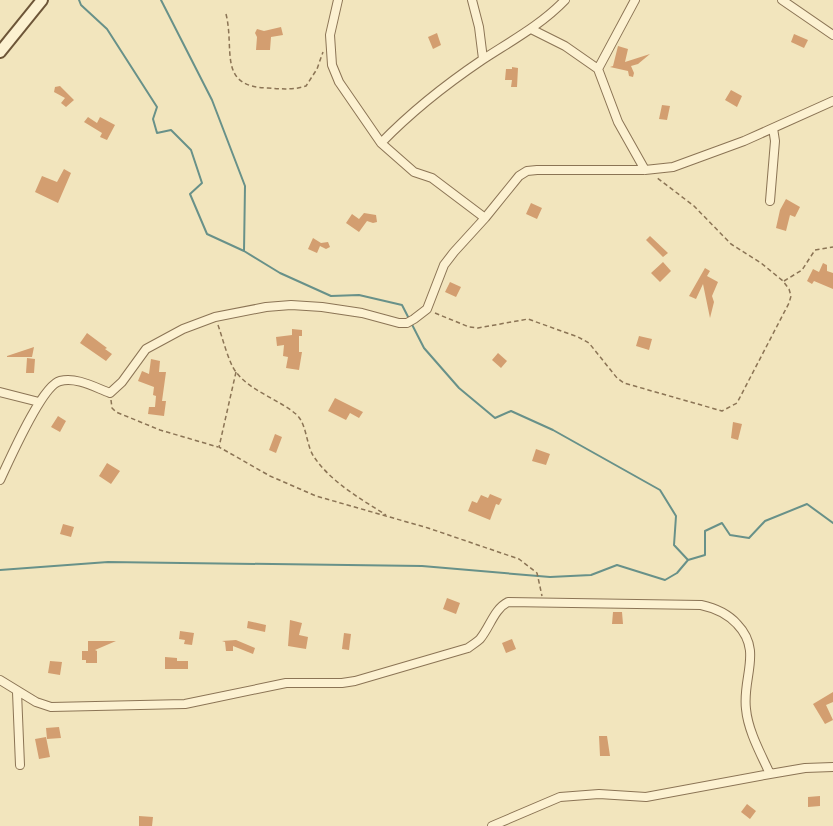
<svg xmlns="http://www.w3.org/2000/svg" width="833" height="826" viewBox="0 0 833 826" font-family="'Zilla Slab',serif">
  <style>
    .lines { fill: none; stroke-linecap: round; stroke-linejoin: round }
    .stream { stroke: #689189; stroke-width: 2 }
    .building { fill: #d39e70 }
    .street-casing { stroke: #8b7455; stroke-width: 10 }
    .secondary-casing { stroke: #6d5538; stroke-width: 14 }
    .path { stroke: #8b7455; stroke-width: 1.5; stroke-dasharray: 4.5 3; stroke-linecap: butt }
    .street { stroke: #fcf1d1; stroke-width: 8 }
    .secondary { stroke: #fcf1d1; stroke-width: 10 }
  </style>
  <rect width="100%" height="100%" fill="#f2e5bd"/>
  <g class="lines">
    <path class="stream" d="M79,0L81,5L107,29L157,107L153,119L157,133L171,130L191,150L202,183L190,194L207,234L244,251L280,273L331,296L359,295L402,305L424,348L459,388L495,418L511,411L553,430L660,490L676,516L674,545L688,560L705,555V531L722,523L730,535L749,538L765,521L807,504L833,523
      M161,0L212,100L245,186L244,251
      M0,570L108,562L422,566L550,577L591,575L617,565L665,580L677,573L688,560"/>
  </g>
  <path class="building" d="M281,27L283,35L271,37L270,50H256L257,37L255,33L257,29L264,31Z
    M437,33L441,45L433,49L428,37Z
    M794,34L808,40L804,48L791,42Z
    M618,46L628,49L625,62L650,54L638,64L631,66L634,73L633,77L629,76L628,71L610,67L613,66Z
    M512,67L518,68L517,87H511L512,80H505L506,69H512Z
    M60,86L74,100L66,107L61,103L65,98L54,92L55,87Z
    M731,90L742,96L737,107L725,100Z
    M662,105L670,106L667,120L659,119Z
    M88,117L97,123L100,117L115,125L107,140L100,137L102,133L84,122Z
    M64,169L71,173L58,203L35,192L42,176L57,182Z
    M786,199L800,207L795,217L790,215L786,231L776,228L780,210Z
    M531,203L542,208L537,219L526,214Z
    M364,213L376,215L377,222L373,223L367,221L359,232L346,223L352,214L359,219Z
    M650,236L668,253L663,257L646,240Z
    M313,238L321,243L328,242L330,247L326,249L320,246L317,253L308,249Z
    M663,262L671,271L660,282L651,273Z
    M823,263L827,265V271L833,273V289L814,281L812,284L807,281L813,269L819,272Z
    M705,268L710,271L707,276L718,282L712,296L714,302L710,318L703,284L696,299L689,296Z
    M450,282L461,287L456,297L445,292Z
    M292,329L302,330V336H299V352H302L299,370L286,368L288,357L283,356L284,345L277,346L276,337L292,335Z
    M87,333L107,348L105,349L112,354L106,361L80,343Z
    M639,336L652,339L649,350L636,346Z
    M34,347L32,357H7V356Z
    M498,353L507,361L501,368L492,360Z
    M27,358L35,359L34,373H26Z
    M151,359L160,361L159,372H166L162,401H166L164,416L148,414L149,407H155L156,396L153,395L154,387L138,381L142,371L149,374Z
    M335,398L363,412L359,418L350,413L346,420L328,411Z
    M58,416L66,421L60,432L51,427Z
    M733,422L742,424L738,440L731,438Z
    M275,434L282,437L276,453L269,450Z
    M536,449L550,454L546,465L532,461Z
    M107,463L120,471L111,484L99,476Z
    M490,494L502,499L499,505L496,504L490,520L468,511L472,501L477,503L481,495L488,498Z
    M63,524L74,527L71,537L60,534Z
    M447,598L460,603L456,614L443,609Z
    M613,612H622L623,624H612Z
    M290,620L302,623L299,635L308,637L306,649L288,646Z
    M248,621L266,625L265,632L247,628Z
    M180,631L194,633L192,645L184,644L185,640L179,639Z
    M344,633L351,634L349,650L342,649Z
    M512,639L516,649L506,653L502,643Z
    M236,640L255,648L253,654L233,646V651H226L225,642L222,641Z
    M88,641H116L95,650L97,651V663H86V660H82V651H88Z
    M165,657L177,658V661H188V669H165Z
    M50,661L62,662L60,675L48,673Z
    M833,692V702L826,705L833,720L825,724L813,704Z
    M59,727L61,738L47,739L46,728Z
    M599,736H607L610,756H600Z
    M46,737L50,757L39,759L35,739Z
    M820,796V806L808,807V797Z
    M747,804L756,811L750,819L741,812Z
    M139,816L153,817L152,826H139Z"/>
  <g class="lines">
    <defs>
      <path id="street" d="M338,0L330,35L332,65L339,82L381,143L414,172L432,178L485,218
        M472,0L479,27L483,59
        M782,0L833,35
        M531,29L565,46L598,69L618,122L645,170
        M598,69L635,0
        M381,143C412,111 445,85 482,60C511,41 541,25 565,0
        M770,201L775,141L773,128
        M0,392L39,402
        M0,480C9,461 42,385 60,381C77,377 94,387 110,393L122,382L146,349L183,329L215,317L266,307L291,305L322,307L362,313L399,323H407L414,319L427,309L444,265L454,252L485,218L519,176L527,171L537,170H645L673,167L744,141L833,101
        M0,680L36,702L51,707L185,704L286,683H342L355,681L468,648C472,645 477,642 480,639C490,627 494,609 508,602L701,605C715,608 727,613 737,624C763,651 742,677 746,709C748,731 761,754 770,774L805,768L833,767
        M17,692L20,765
        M492,826L560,797L599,794L646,797L770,774"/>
      <path id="secondary" d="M0,52L42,0"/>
    </defs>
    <use href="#street" class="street-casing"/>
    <use href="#secondary" class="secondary-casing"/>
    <path class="path" d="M226,14C235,50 217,87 268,88C281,89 294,90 306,86L317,69L323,52
      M784,281L802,270L815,250L833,247
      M435,313L469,327L478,328L528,319L578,337L589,343L617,378L624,383L722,411L737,403L789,303L791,296L789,289L783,281L761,263L731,244L694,206L656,177
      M218,325C222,336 229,364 236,372C251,392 279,399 297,415C307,425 306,445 314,457C332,483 361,499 386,515
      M236,372L219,447L270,476L316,496L428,528L519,559L537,573L542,596
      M111,400L112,408L116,412L160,430L218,447"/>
    <use href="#street" class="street"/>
    <use href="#secondary" class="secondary"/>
  </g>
</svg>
